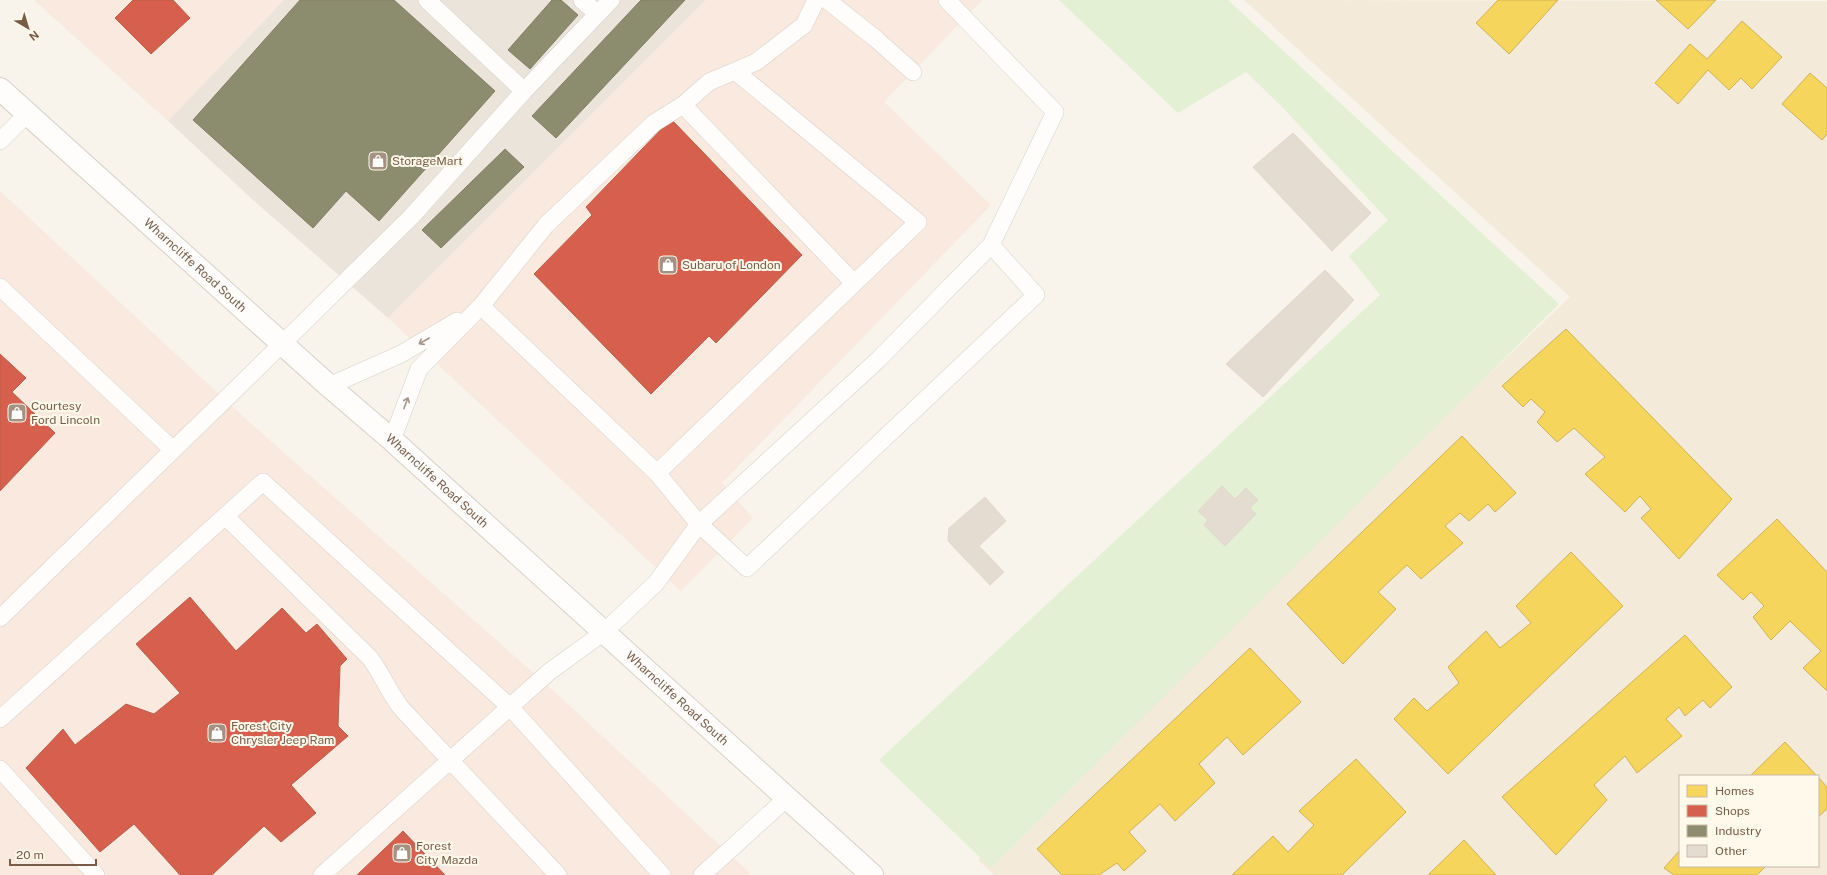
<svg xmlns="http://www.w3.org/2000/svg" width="1827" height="875" viewBox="0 0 1827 875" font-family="'Public Sans',sans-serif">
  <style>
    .residential { fill: #f4eada; fill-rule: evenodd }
    .commercial { fill: #f9e9de }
    .industrial { fill: #ebe4db }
    .green { fill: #e3f0d4 }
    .homes { fill: #f6d55c; stroke: #d0b156 }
    .shops { fill: #d6604d; stroke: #ba5f4c }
    .industry { fill: #8c8c6e; stroke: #867e63 }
    .building { fill: #e5dcd1; stroke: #e1d7cc }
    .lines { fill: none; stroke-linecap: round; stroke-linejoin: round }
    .service-casing { stroke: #d7d1c9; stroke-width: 18 }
    .secondary-casing { stroke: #d8d0c7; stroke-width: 24 }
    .service { stroke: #fefdfc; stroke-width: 17 }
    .secondary { stroke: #fefdfc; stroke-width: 22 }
    .oneway { stroke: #a89487 }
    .labels { text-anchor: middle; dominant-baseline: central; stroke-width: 4; stroke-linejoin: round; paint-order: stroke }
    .poi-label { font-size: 12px; fill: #795c48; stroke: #fff9ec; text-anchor: start }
    .street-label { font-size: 12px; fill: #795c48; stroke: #fff9ec }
  </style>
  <rect width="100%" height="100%" fill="#f8f4eb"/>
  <path class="residential" d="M1244,0L1827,1V875H994L978,860L1570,297ZM1680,776H1818V866H1680Z"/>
  <path class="commercial" d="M34,0H284L168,121Z
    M706,0H982L884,102L991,205L722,483L753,518L681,591L388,318Z
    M0,191L247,420L538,677L317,875H0Z
    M544,682L752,875H328Z"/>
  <path class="industrial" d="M284,0H706L388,318L253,200L168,121Z"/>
  <path class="green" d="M1059,0H1228L1559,304L991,868L879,760L1380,295L1349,256L1388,220L1283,108L1246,72L1178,113Z"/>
  <path class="homes" d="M1498,0H1558L1509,54L1476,23Z
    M1656,0H1716L1688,29Z
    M1742,21L1782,57L1752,89L1741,78L1729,90L1708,70L1678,104L1655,83L1690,44L1707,59Z
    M1810,73L1827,88V134L1822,140L1782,104Z
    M1566,329L1732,499L1679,559L1641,518L1651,509L1640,496L1625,512L1585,474L1605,457L1574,428L1557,442L1537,422L1545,412L1531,399L1523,407L1502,386Z
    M1462,436L1516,493L1495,512L1488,504L1469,521L1460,513L1445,526L1463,543L1421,579L1407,565L1378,592L1396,609L1343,664L1287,604Z
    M1777,519L1827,572V691L1803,668L1821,651L1790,621L1771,640L1753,617L1764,606L1751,592L1743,600L1717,575Z
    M1571,552L1623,606L1448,774L1394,719L1414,698L1427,711L1459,683L1448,667L1486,631L1500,648L1531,623L1516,606Z
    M1685,635L1732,687L1710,708L1703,700L1685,716L1679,707L1666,719L1682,736L1637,773L1625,756L1594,785L1607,800L1556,855L1502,797Z
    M1250,648L1301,702L1243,755L1227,737L1199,764L1215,783L1175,821L1160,804L1129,832L1146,851L1124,871L1117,863L1099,875H1062L1037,849Z
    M1785,742L1817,776H1750Z
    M1356,759L1406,812L1342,875H1232L1273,836L1288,852L1314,825L1299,811Z
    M1818,777L1827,787V809L1818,817Z
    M1464,840L1496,875H1428Z
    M1680,850V866H1766L1757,875H1674L1664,868Z"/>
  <path class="shops" d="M133,0H173L190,18L151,54L115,18Z
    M671,119L802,255L716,343L709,336L651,394L534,274L592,215L586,207Z
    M0,354L26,378L12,392L55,433L0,491Z
    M190,597L236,651L282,608L306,633L317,624L347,659L340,666L338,726L348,736L291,785L316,813L281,842L264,826L212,875H180L134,824L100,852L26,768L63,729L75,745L126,704L154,714L180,693L136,644Z
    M403,831L445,875H357Z"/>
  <path class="industry" d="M300,0H394L495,91L379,221L346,191L313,228L193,120Z
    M552,0H561L578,15L530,69L508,50Z
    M641,0H685L556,138L532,116Z
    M505,149L524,167L441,248L422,230Z"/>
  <path class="building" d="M1293,133L1371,213L1332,251L1253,167Z
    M1325,270L1354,300L1263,397L1226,364Z
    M1222,486L1235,499L1246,488L1258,500L1250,508L1256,514L1225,546L1204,525L1208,520L1198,511Z
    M985,497L1006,521L979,546L1004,572L990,585L948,541L949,528Z"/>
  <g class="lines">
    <defs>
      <path id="service" d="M427,0L524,91
        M582,0L598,14
        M827,0L876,39L913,72
        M735,71L709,82L683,105L854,283
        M0,141L28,113
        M0,287L173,450
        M481,306L657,473L918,222L735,71L756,62L804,25L816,0
        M329,386L401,354L457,321
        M392,440L419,369L481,306L546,225L654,123L683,105
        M657,473L699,524L879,359L991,245
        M225,516L370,658C382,674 389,693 402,709L558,875
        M0,618L237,388L411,217L524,91L611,0
        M0,719L263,482L510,707L662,875
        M0,769L96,875
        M322,875L549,672L604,632L656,583L699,524L747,568L1036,295L991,245L1055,112L947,0
        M702,875L787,798"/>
      <g id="secondary">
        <path id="s1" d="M0,89L329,386L392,440L872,875"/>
      </g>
    </defs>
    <use href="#service" class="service-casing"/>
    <use href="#secondary" class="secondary-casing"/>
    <use href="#service" class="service"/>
    <use href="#secondary" class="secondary"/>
  </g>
  <defs><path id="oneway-shaft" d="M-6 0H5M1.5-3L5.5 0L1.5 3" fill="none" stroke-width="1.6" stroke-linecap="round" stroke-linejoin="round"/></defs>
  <g class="oneway">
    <use href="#oneway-shaft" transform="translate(424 341) rotate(150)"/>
    <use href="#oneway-shaft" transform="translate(406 403) rotate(-69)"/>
  </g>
  <defs>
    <symbol id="shop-square" viewBox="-11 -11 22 22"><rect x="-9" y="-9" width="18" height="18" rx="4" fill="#a59181" stroke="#fff9ec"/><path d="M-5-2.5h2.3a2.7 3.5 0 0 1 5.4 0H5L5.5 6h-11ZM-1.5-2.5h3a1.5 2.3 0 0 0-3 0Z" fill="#fff"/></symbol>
  </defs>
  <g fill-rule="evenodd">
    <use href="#shop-square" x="367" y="150" width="22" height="22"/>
    <use href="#shop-square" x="657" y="254" width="22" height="22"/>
    <use href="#shop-square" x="6" y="402" width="22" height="22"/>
    <use href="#shop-square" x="206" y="722" width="22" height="22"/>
    <use href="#shop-square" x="391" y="842" width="22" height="22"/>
  </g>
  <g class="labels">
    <g class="poi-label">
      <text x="392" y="161">StorageMart</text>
      <text x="682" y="265">Subaru of London</text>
      <text x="31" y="406">Courtesy<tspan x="31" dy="14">Ford Lincoln</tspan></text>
      <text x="231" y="726">Forest City<tspan x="231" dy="14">Chrysler Jeep Ram</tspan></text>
      <text x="416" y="846">Forest<tspan x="416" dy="14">City Mazda</tspan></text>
    </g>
    <g class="street-label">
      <text stroke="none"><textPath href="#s1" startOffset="263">Wharncliffe Road South</textPath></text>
      <text stroke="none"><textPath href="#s1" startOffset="587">Wharncliffe Road South</textPath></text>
      <text stroke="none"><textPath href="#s1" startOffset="911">Wharncliffe Road South</textPath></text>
    </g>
  </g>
  <rect x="1679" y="775" width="140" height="92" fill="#fff9ec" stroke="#c9baaa"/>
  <rect x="1687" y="785" width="20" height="12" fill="#f6d55c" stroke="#c9baaa"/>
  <text x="1715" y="795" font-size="12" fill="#795c48">Homes</text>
  <rect x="1687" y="805" width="20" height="12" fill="#d6604d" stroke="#c9baaa"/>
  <text x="1715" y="815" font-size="12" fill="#795c48">Shops</text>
  <rect x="1687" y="825" width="20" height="12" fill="#8c8c6e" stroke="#c9baaa"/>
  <text x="1715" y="835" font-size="12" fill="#795c48">Industry</text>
  <rect x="1687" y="845" width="20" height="12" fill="#e5dcd1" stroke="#c9baaa"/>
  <text x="1715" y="855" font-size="12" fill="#795c48">Other</text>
  <g transform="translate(28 28) rotate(142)" stroke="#fff9ec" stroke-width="3" paint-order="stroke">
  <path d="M0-3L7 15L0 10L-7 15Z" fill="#795c48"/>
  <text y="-6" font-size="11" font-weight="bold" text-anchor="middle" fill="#795c48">N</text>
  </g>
  <path d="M10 859v6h86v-6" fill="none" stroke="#795c48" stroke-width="2"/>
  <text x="16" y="859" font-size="12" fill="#795c48" stroke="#fff9ec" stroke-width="3" paint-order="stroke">20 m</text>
</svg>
